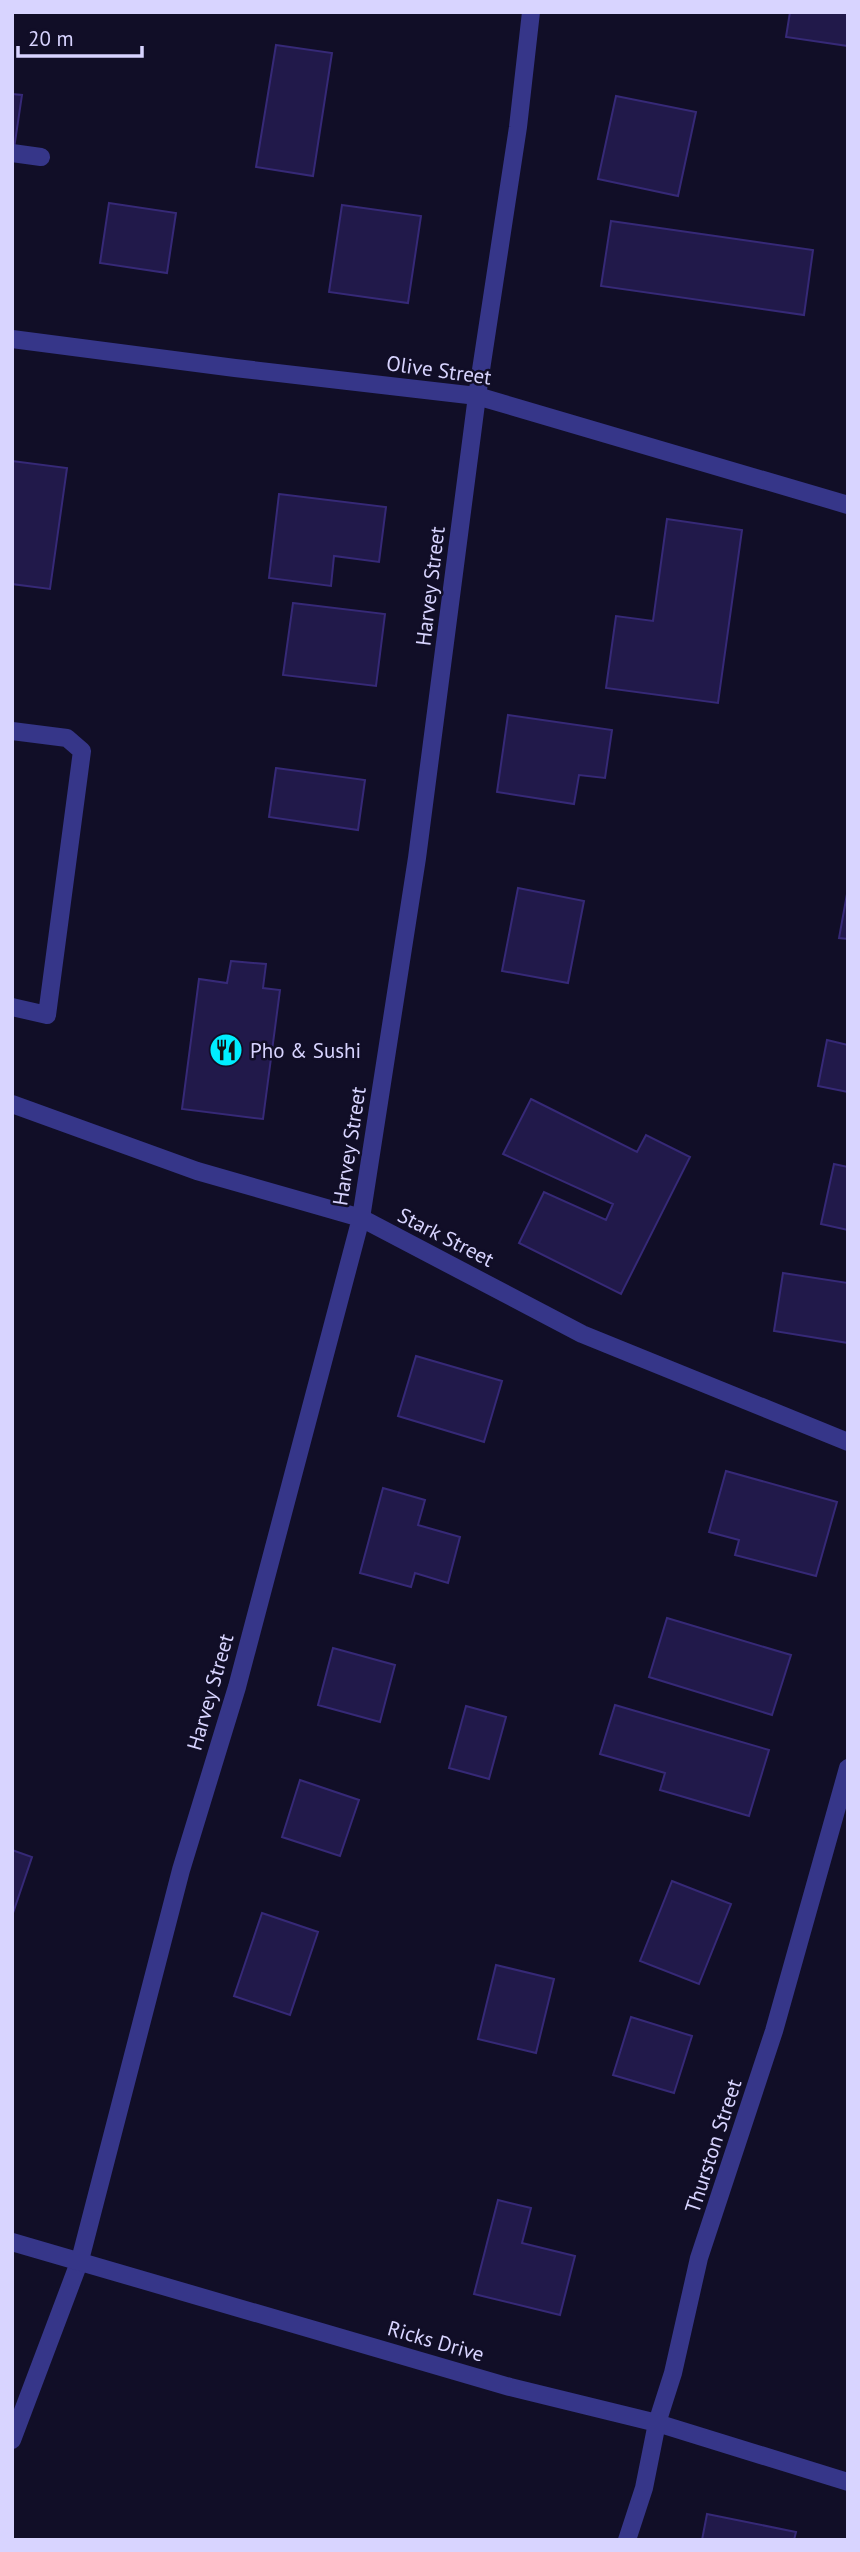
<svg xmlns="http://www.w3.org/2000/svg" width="860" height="2552" viewBox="0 0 860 2552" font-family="'PT Sans',sans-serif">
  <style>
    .building { fill: #21194a; stroke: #362977; stroke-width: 2 }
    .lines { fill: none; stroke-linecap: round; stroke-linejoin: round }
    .lane { stroke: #363689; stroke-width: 18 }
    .street { stroke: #363689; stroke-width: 18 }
    .labels { text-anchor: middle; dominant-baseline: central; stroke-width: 5; stroke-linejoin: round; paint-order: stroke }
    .street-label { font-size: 21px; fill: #d8d4ff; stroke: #110e27 }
    .poi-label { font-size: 21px; fill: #d8d4ff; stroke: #110e27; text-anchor: start }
  </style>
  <rect width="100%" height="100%" fill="#110e27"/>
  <path class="building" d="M790,12H848V46L786,37Z
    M276,45L332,53L313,176L256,167Z
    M12,94L22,95L12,162Z
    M616,96L696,112L678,196L598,179Z
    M109,203L176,213L167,273L100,263Z
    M342,205L421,216L408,303L329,292Z
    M611,221L813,250L804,315L601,286Z
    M12,461L67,468L50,589L12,584Z
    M279,494L386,507L379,562L334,556L331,586L269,578Z
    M667,519L742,530L718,703L606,688L616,616L653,621Z
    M293,603L385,614L376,686L283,675Z
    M508,715L612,730L605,778L579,775L574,804L497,792Z
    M276,768L365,780L358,830L269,817Z
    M518,888L584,901L568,983L502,971Z
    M847,894H848V939L839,938Z
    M231,961L266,964L263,988L280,990L263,1119L182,1109L199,979L227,983Z
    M827,1040L848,1045V1092L818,1086Z
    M531,1099L637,1152L646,1135L690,1157L621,1294L519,1243L544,1192L606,1220L613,1204L503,1154Z
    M834,1164L848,1167V1230L821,1224Z
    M783,1273L848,1283V1343L774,1331Z
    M416,1356L502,1381L484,1442L398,1416Z
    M726,1471L837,1502L816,1576L735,1555L739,1540L709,1532Z
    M383,1488L425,1500L418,1525L460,1537L448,1583L415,1573L411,1587L360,1573Z
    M667,1618L791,1655L772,1715L649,1677Z
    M333,1648L395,1665L380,1722L318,1705Z
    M615,1705L769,1750L749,1816L660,1790L665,1773L600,1754Z
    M466,1706L506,1717L489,1779L449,1768Z
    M300,1780L359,1800L340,1856L282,1837Z
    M12,1850L32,1857L12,1916Z
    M672,1881L731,1904L699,1984L640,1961Z
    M262,1913L318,1932L290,2015L234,1996Z
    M496,1965L554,1979L536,2053L478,2039Z
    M631,2017L692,2036L674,2093L613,2075Z
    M498,2200L531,2208L522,2243L575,2256L560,2315L474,2294Z
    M707,2514L796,2532L794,2540H702Z"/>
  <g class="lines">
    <path class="lane" d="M12,153L41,157
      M12,731L67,738L82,751L47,1015L12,1007
      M12,2440L80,2260"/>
    <path class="street" d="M12,339L235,368L477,396L848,505
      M12,1104L197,1171L361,1218L582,1334L848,1442
      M12,2242L510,2387L657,2423L848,2482
      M80,2260L181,1870L237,1687L361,1218L417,858L477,396L518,127L531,12
      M627,2540L644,2488L657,2423L673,2373L699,2258L774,2031L848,1768"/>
  </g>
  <defs>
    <symbol id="restaurant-disc" viewBox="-11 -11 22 22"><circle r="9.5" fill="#0ef" stroke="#110e27"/><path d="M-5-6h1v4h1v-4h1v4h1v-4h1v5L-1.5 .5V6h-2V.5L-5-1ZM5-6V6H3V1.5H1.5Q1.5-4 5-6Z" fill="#111"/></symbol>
  </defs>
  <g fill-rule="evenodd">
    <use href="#restaurant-disc" x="207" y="1031" width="38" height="38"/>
  </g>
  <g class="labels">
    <g class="street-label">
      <text transform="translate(439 370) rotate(8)">Olive Street</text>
      <text transform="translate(430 586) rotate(-83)">Harvey Street</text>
      <text transform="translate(349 1146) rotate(-81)">Harvey Street</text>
      <text transform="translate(446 1237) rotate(27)">Stark Street</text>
      <text transform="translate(210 1692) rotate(-74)">Harvey Street</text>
      <text transform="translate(713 2146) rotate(-72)">Thurston Street</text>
      <text transform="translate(436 2341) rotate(16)">Ricks Drive</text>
    </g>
    <g class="poi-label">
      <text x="250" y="1050">Pho &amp; Sushi</text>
    </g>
  </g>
  <rect width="860" height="2552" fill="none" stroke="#d8d4ff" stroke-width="28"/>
  <path d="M18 46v10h124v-10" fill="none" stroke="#d8d4ff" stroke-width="3.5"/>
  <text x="28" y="46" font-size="21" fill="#d8d4ff" stroke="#110e27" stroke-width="5" paint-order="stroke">20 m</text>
</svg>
